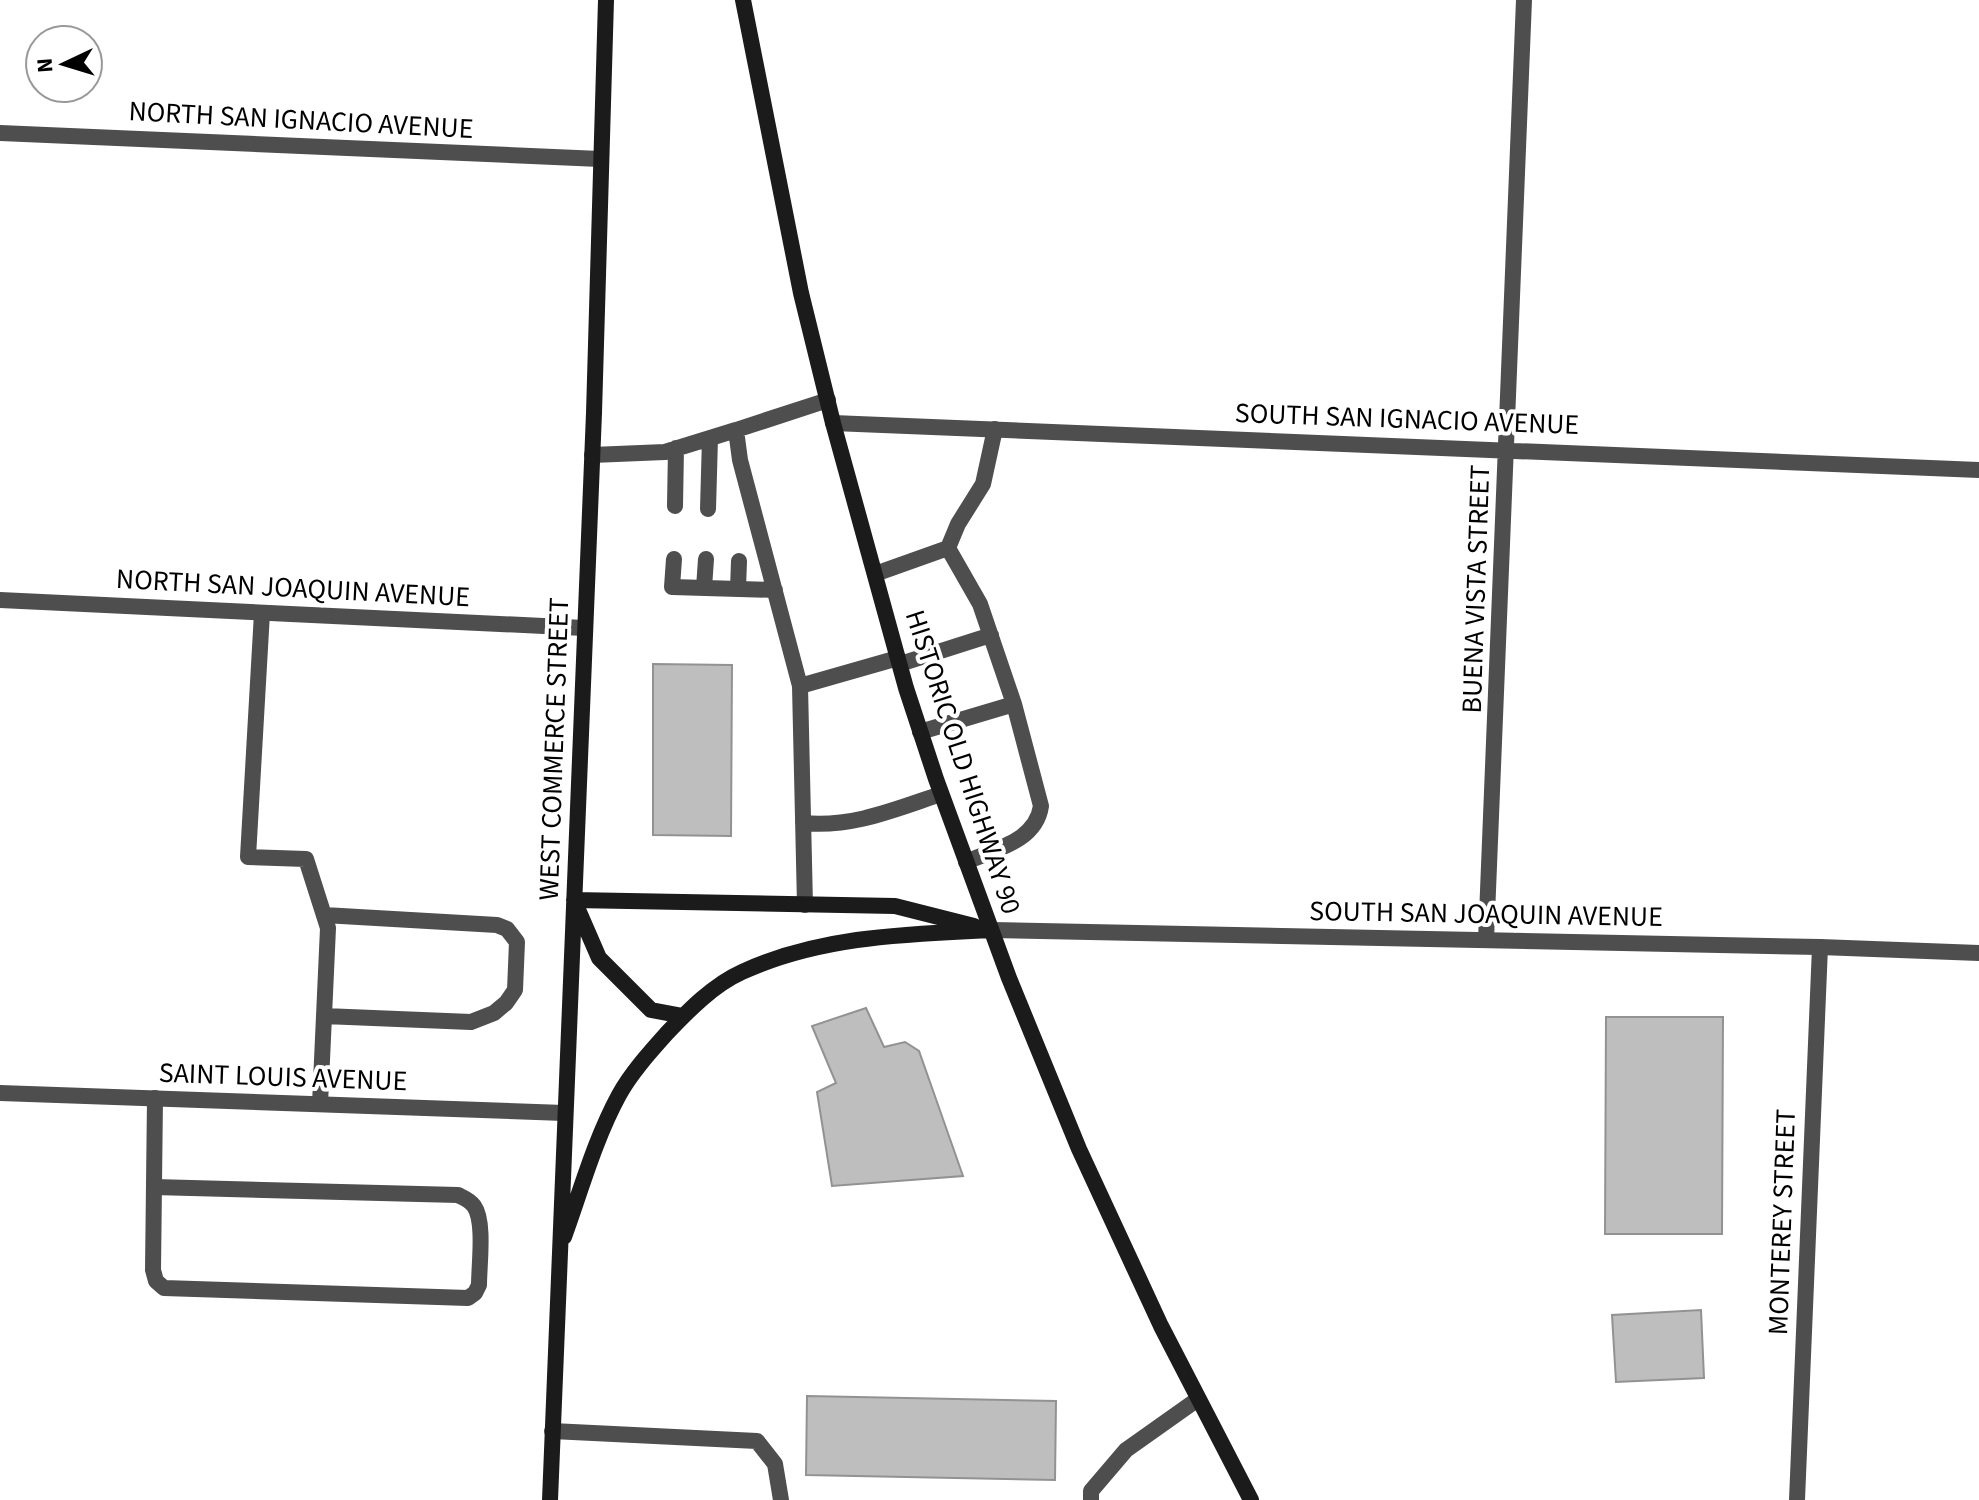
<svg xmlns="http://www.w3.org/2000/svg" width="1979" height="1500" viewBox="0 0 1979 1500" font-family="'Source Sans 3',sans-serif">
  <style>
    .building { fill: #bebebe; stroke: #929292; stroke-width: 2 }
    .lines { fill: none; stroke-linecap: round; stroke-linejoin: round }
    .service { stroke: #4e4e4e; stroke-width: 16 }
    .minor { stroke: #4e4e4e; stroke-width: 16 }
    .tertiary { stroke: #4e4e4e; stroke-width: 16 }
    .secondary { stroke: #1b1b1b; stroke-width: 16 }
    .labels { text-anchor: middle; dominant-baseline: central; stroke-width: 8; stroke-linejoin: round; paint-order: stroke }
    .street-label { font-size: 28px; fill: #000; stroke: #fff }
  </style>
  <rect width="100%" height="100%" fill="#fff"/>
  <path class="building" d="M653,664L732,665L731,836L653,835Z
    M866,1008L884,1047L905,1042L919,1051L963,1176L832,1186L817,1092L836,1083L812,1026Z
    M1606,1017H1723L1722,1234H1605Z
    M1701,1310L1704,1378L1616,1382L1612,1315Z
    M807,1396L1056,1401L1055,1480L806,1475Z"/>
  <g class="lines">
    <path class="service" d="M828,400L736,430L740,460L800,686L898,658
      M592,455L665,452L736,430
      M675,506L676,448
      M708,509L710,438
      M948,548L980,604L1014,704L1041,806C1036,841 996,849 966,862
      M674,559L672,587L775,590
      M875,574L948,548L958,524L983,484L995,429
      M704,588L706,559
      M738,589L739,561
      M262,613L248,857L306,859L328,928L320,1104
      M900,664L991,635
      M800,686L805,905
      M920,732L1014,704
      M803,823C852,828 896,809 941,794
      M324,915L497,925L507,929L517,942L515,990L506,1003L494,1013L471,1022L324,1016
      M154,1187L458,1195C464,1198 470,1200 474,1206C485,1221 479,1265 479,1285L475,1293L468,1298L164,1288L156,1281L153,1270L155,1098
      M552,1431L757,1441L775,1464L781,1500
      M1091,1500V1491L1126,1450L1198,1399"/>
    <path class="minor" d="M0,133L600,159
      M833,423L1979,470
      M0,600L584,628
      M1486,940L1524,0
      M0,1093L564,1113
      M1797,1500L1820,947"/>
    <path class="tertiary" d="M991,930L1820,947L1979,953"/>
    <path class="secondary" d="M743,0L801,293L833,423L906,688L936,779L1009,978L1079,1149L1161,1326L1251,1500
      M574,900L895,906L974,926
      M576,905L599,958L651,1010L683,1016
      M564,1237C581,1190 595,1139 619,1095C631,1073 650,1052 667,1033C688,1011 713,985 742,972C820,936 907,934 991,930
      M550,1500L594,413L606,0"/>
  </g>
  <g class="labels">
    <g class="street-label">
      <text transform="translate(301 120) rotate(3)">NORTH SAN IGNACIO AVENUE</text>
      <text transform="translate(1407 419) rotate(2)">SOUTH SAN IGNACIO AVENUE</text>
      <text transform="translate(293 588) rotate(3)">NORTH SAN JOAQUIN AVENUE</text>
      <text transform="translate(1476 589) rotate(-88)">BUENA VISTA STREET</text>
      <text transform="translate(554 749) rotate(-88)">WEST COMMERCE STREET</text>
      <text transform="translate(963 762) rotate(72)">HISTORIC OLD HIGHWAY 90</text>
      <text transform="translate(1486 914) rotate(1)">SOUTH SAN JOAQUIN AVENUE</text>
      <text transform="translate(283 1077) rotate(2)">SAINT LOUIS AVENUE</text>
      <text transform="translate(1782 1222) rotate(-88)">MONTEREY STREET</text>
    </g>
  </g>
  <g transform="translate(64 64) rotate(266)"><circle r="38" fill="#ffffff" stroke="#999999" stroke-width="2"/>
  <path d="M0-6L14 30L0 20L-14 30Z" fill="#000000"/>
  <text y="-12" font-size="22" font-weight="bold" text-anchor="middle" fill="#000000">N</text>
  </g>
</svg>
